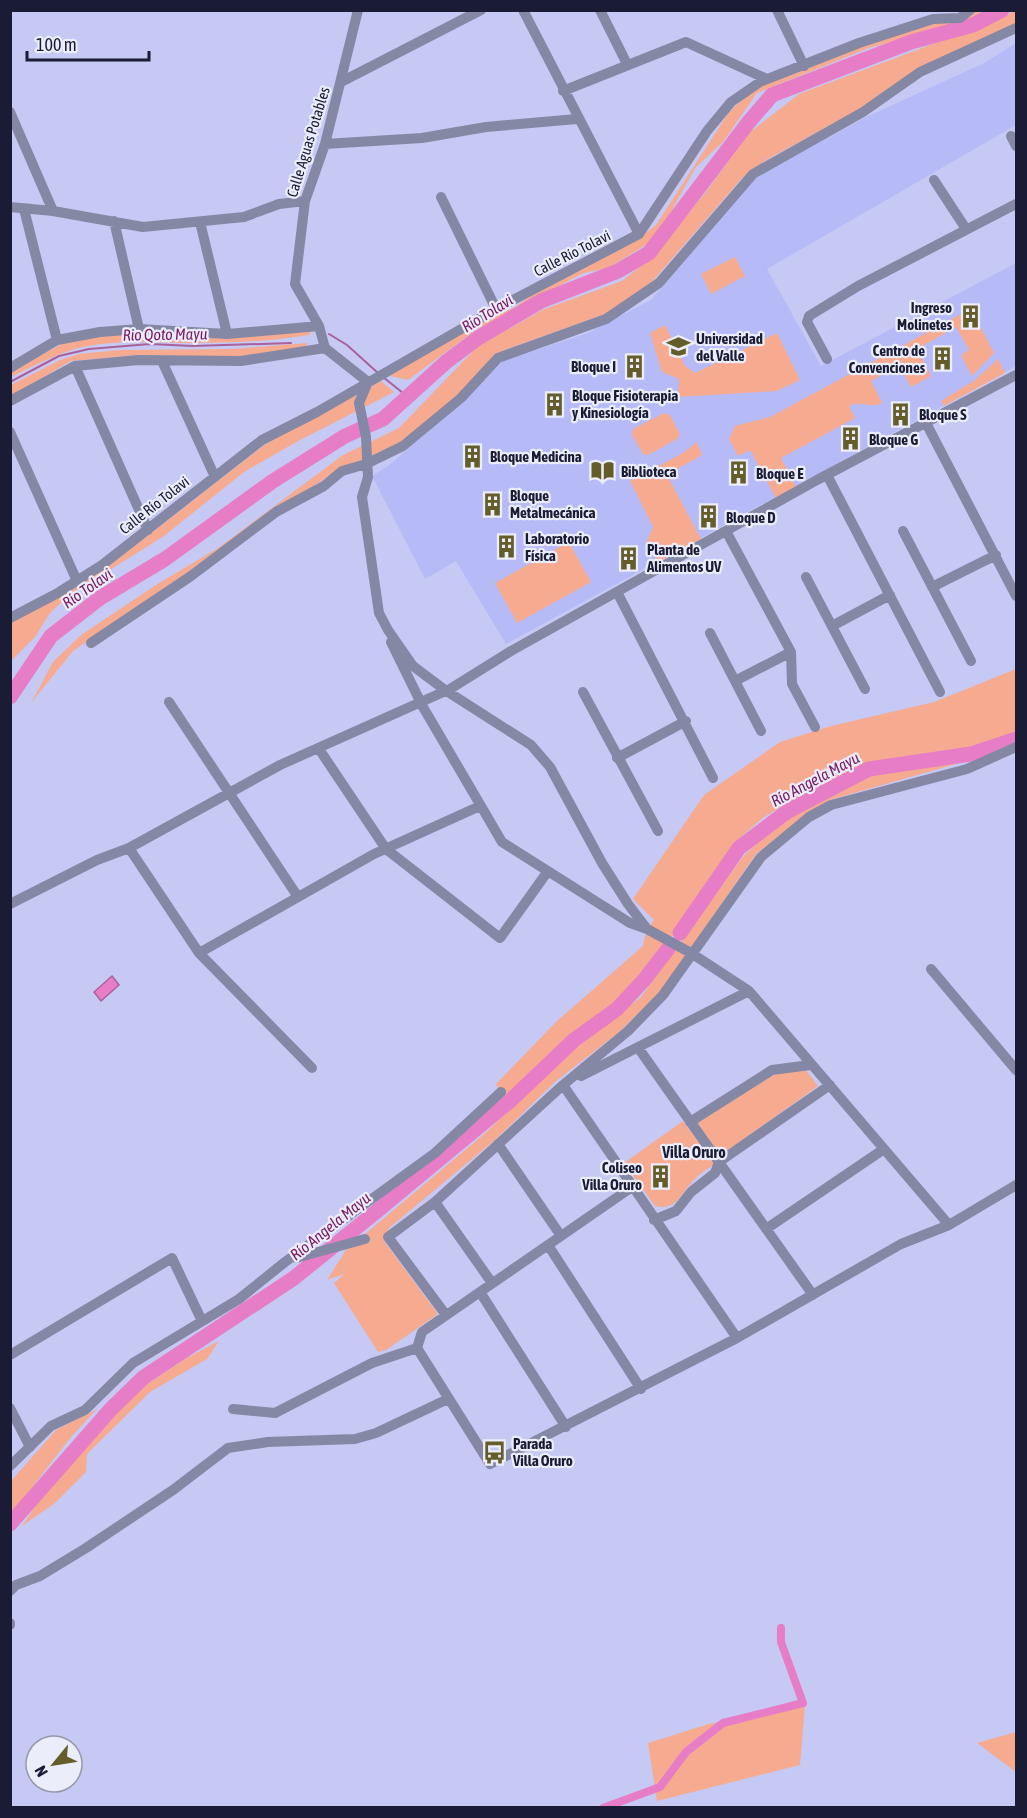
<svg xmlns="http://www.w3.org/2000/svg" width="1027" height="1818" viewBox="0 0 1027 1818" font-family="'Asap Condensed',sans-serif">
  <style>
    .built { fill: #b6bbf8 }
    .green { fill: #f6ab91 }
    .water { fill: #e87dc7; stroke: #aa609b; stroke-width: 1.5 }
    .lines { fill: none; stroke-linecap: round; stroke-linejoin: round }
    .stream { stroke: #aa609b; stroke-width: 2 }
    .canal { stroke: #e87dc7; stroke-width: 8 }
    .river { stroke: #e87dc7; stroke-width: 15 }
    .minor { stroke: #8588a5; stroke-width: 10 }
    .labels { text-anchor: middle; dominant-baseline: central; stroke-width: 4.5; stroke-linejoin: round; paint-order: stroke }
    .street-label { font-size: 15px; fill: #1a1b34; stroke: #ebedfb }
    .poi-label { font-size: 15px; font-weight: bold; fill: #1a1b34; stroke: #ebedfb; text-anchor: start }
    .water-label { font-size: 16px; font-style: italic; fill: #791961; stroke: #ebedfb }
    .neighbourhood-label { font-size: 16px; font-weight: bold; fill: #1a1b34; stroke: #ebedfb }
  </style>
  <rect width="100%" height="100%" fill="#c5c9f3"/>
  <path class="built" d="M1016,43V125L767,269L821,366L1016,263V366L506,644L456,561L425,579L372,476L388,466L465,400L503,361L588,333L651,300L753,180L862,119L984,63Z"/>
  <path class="green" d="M975,11H982L966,22L869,48L757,93L723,142L696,167L665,222L649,243L608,268L584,273L537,297L512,314L477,329L408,380L386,375L464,330L515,307L536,292L640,237L656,225L729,112L755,88L860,46Z
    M1013,11H1016V24L766,160L742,178L644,291L608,313L502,351L455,397L395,447L340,468L73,651L31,703L53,662L81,635L159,583L218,548L343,455L399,428L478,346L542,310L622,281L652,257L705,193L750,132L799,94L1005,17Z
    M735,257L745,276L711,294L701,274Z
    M963,313L969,323L976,319L994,353L972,376L961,355L969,350L956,327L917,349L931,376L911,387L899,366L871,381L882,403C871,409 861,400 849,406L855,418L781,458L796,487L776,498L750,450L738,456L729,439L735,426L770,417Z
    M665,325L685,366L695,373L777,333L800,380L777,391L678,397L679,379L662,372L650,333Z
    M312,331L309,335C268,342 226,343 184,343C151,342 116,340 83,347C57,353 34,366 11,377V370L64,343L102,334Z
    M307,343L305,348L241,358L138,355L71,361L11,396V385L60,360L79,354L119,350L231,349Z
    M998,359L1005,373L944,406L941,401L975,380Z
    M381,381L394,392L298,441L244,472L164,536L68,596L50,613L35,637L11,661V623L145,538L267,443Z
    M664,413L670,415L680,434L677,439L648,455L643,454L632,435L633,429Z
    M697,442L702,455L667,475L701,539L659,562L647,541L653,527L630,481L683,453Z
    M569,542L591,582L517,623L495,583Z
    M1016,669V732L969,749L867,764L813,789L764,817L734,843L683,921L642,976L617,1001L567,1040L525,1086L504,1099L496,1084L557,1021L643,946L647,929L654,920L633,899L704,795L780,742L831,726L934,702Z
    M970,760L833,799L815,809L756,854L662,990L618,1033L556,1081L496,1139L389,1228L384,1241L438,1314L386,1350L378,1352L334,1283L344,1274L327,1280L346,1250L483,1135L576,1048L641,997L742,858L763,837L791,815L870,775Z
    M805,1069L818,1086L720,1156L697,1123L773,1075Z
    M683,1121L715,1164C707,1169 698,1175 692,1182C680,1195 676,1211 655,1206L624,1163Z
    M219,1341L207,1359L150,1392L87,1454L86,1472L55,1503L22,1526L40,1499L134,1393L185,1359Z
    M97,1409L72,1436L11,1514V1481L56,1430Z
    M805,1705L800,1765L657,1801L648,1743L709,1724Z
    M1016,1732V1772L977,1743Z"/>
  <path class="water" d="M112,976L119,985L101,1001L94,992Z"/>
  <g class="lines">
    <path class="stream" d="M329,334L347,345L378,373
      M383,377L408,397
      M10,382L59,356L89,349L150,344L193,346L291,343"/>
    <path class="canal" d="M603,1808L660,1787L686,1752L723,1723L803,1703L781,1642V1628"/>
    <path class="river" d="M10,697L51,636L100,598L165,559L273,481L345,436L383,419L446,362L478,338L541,301L618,271L649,253L748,123L772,95L911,42L973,25L1002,10
      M680,933L739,848L788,811L869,769L971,754L1016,739
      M10,1524L111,1409L144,1377L294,1278L377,1211L511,1100L574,1040L617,1009L644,980L668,949"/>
    <path class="minor" d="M523,10L639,234
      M600,10L627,64
      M777,10L804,66
      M341,82L481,10
      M563,91L686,42L767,79
      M10,112L53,211
      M1011,136L1016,146
      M325,144L422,138L486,127L577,119
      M934,180L966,229
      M441,197L496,309
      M10,207L53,211L143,227L244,217L279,204L305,201
      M24,209L57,340
      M114,221L139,329
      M200,222L227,334
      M325,348L319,326L295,284L305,201L325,144L358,10
      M827,359L807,322L809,316L858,286L1016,204
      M162,361L215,477
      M75,366L148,530
      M10,368L57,340L100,332L139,329L227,334L319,326
      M10,401L75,366L138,360L241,361L325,348L368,382L359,403L366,437L368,477L362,497L379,613L388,630L413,666L445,690L531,745L550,767L602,863L628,904L647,929L691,953L749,991L949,1225
      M926,423L1016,596
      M10,432L77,581
      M827,475L940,692
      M726,531L791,652L792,684L815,727
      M903,531L971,661
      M806,577L865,689
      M932,587L996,555
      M617,592L713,778
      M10,618L56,594L102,565L262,440L317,412L496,309L639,234L707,131L731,102L760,82L859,43L933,19L960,18L970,10
      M832,626L890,595
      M710,633L761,731
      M391,642L423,707L502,842L630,923L647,929
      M91,643L191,576L276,512L324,486L342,471L366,464L403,446L461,398L498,358L606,319L659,283L753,174L863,112L920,72L1016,28
      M735,681L791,652
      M583,692L658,831
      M169,702L298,897
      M319,749L386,849L500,938L548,871
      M617,758L686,721
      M129,848L199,953L312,1068
      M10,904L97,860L129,848L280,765L450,689L511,651L817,480L1016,375
      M199,953L374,854L480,806
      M931,969L1016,1070
      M639,1049L813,1295
      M581,1076L749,991
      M563,1085L737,1338
      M690,1122L772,1070L810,1065
      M498,1144L561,1236
      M632,1187L422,1332L417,1348L490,1464L737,1338L901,1244L949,1225L1016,1185
      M435,1202L492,1283
      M654,1220L676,1211L691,1192L715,1173L719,1162L830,1085
      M766,1229L884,1149
      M548,1245L641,1389
      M296,1258L365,1239
      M480,1292L566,1427
      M446,1315L388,1237L435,1202L563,1085L628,1031L663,995L761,857L809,817L831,805L967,769L1016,747
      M10,1355L172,1258L202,1321
      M10,1408L30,1447
      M233,1409L275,1413L372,1363L417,1348
      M10,1466L51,1426L85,1410L133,1363L239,1299L285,1262L435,1153L501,1092
      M10,1591L16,1585L40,1576L86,1548L173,1490L228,1448L268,1442L355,1439L376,1433L448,1399
      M10,1623V1625"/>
  </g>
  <defs>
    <symbol id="building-bare" viewBox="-9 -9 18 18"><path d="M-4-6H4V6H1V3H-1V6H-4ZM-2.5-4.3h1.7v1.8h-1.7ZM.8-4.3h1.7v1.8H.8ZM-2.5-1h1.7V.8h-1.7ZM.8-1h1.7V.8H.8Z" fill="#655d29" stroke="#ebedfb" stroke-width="2.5" paint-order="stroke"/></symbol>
    <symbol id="university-bare" viewBox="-9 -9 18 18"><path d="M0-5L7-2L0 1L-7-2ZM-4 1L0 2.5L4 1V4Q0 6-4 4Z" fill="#655d29" stroke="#ebedfb" stroke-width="2.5" paint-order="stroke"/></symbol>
    <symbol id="library-bare" viewBox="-9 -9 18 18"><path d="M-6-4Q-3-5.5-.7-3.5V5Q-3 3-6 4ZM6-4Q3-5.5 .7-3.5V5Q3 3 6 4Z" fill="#655d29" stroke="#ebedfb" stroke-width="2.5" paint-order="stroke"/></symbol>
    <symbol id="bus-bare" viewBox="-9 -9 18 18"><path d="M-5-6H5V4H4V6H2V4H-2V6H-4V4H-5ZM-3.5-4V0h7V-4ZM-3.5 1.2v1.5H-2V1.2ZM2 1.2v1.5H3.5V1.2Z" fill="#655d29" stroke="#ebedfb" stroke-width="2.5" paint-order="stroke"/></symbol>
  </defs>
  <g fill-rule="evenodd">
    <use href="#building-bare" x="954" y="300" width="33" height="33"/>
    <use href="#university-bare" x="662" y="330" width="33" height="33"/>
    <use href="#building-bare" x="926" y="342" width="33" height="33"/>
    <use href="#building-bare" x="618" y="350" width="33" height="33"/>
    <use href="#building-bare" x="538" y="388" width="33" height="33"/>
    <use href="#building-bare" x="884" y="398" width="33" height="33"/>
    <use href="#building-bare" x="834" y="422" width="33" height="33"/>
    <use href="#building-bare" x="456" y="440" width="33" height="33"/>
    <use href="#library-bare" x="586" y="454" width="33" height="33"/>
    <use href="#building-bare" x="722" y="456" width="33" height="33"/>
    <use href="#building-bare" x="476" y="488" width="33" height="33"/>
    <use href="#building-bare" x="692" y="500" width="33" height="33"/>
    <use href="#building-bare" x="490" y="530" width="33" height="33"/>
    <use href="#building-bare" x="612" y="542" width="33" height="33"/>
    <use href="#building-bare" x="644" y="1160" width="33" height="33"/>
    <use href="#bus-bare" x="478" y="1436" width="33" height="33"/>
  </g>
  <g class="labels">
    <g class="street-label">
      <text transform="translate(308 142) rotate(-73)">Calle Aguas Potables</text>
      <text transform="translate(572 253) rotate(-27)">Calle Río Tolavi</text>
      <text transform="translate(154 505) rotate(-38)">Calle Río Tolavi</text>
    </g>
    <g class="poi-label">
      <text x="952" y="307" text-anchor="end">Ingreso<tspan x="952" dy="17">Molinetes</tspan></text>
      <text x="696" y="338">Universidad<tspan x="696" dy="17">del Valle</tspan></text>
      <text x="925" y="350" text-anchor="end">Centro de<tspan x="925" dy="17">Convenciones</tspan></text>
      <text x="616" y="366" text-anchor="end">Bloque I</text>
      <text x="572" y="395">Bloque Fisioterapia<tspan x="572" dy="17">y Kinesiología</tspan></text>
      <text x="919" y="414">Bloque S</text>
      <text x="869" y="439">Bloque G</text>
      <text x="490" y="456">Bloque Medicina</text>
      <text x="621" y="471">Biblioteca</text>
      <text x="756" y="473">Bloque E</text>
      <text x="510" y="495">Bloque<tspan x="510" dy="17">Metalmecánica</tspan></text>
      <text x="726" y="517">Bloque D</text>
      <text x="525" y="538">Laboratorio<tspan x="525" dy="17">Física</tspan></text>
      <text x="647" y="549">Planta de<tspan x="647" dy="17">Alimentos UV</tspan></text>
      <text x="642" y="1167" text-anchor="end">Coliseo<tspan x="642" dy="17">Villa Oruro</tspan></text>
      <text x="513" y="1443">Parada<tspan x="513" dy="17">Villa Oruro</tspan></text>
    </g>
    <g class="water-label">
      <text transform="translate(487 313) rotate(-32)">Río Tolavi</text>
      <text transform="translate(165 334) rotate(-1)">Rio Qoto Mayu</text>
      <text transform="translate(87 588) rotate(-35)">Río Tolavi</text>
      <text transform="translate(815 779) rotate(-28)">Río Angela Mayu</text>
      <text transform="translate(330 1226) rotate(-39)">Río Angela Mayu</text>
    </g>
    <g class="neighbourhood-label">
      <text x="694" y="1152">Villa Oruro</text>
    </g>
  </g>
  <rect width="1027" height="1818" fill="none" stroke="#1a1b34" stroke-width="24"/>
  <g transform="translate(54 1764) rotate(240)"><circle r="28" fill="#ebedfb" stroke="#9799ab" stroke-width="1.5"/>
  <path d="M0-4.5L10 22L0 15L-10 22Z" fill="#655d29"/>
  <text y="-9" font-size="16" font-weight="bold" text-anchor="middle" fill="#1a1b34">N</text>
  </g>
  <path d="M27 51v9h122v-9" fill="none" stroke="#1a1b34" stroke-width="3"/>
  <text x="36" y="51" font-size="18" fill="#1a1b34" stroke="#ebedfb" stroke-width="4.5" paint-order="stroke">100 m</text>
</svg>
